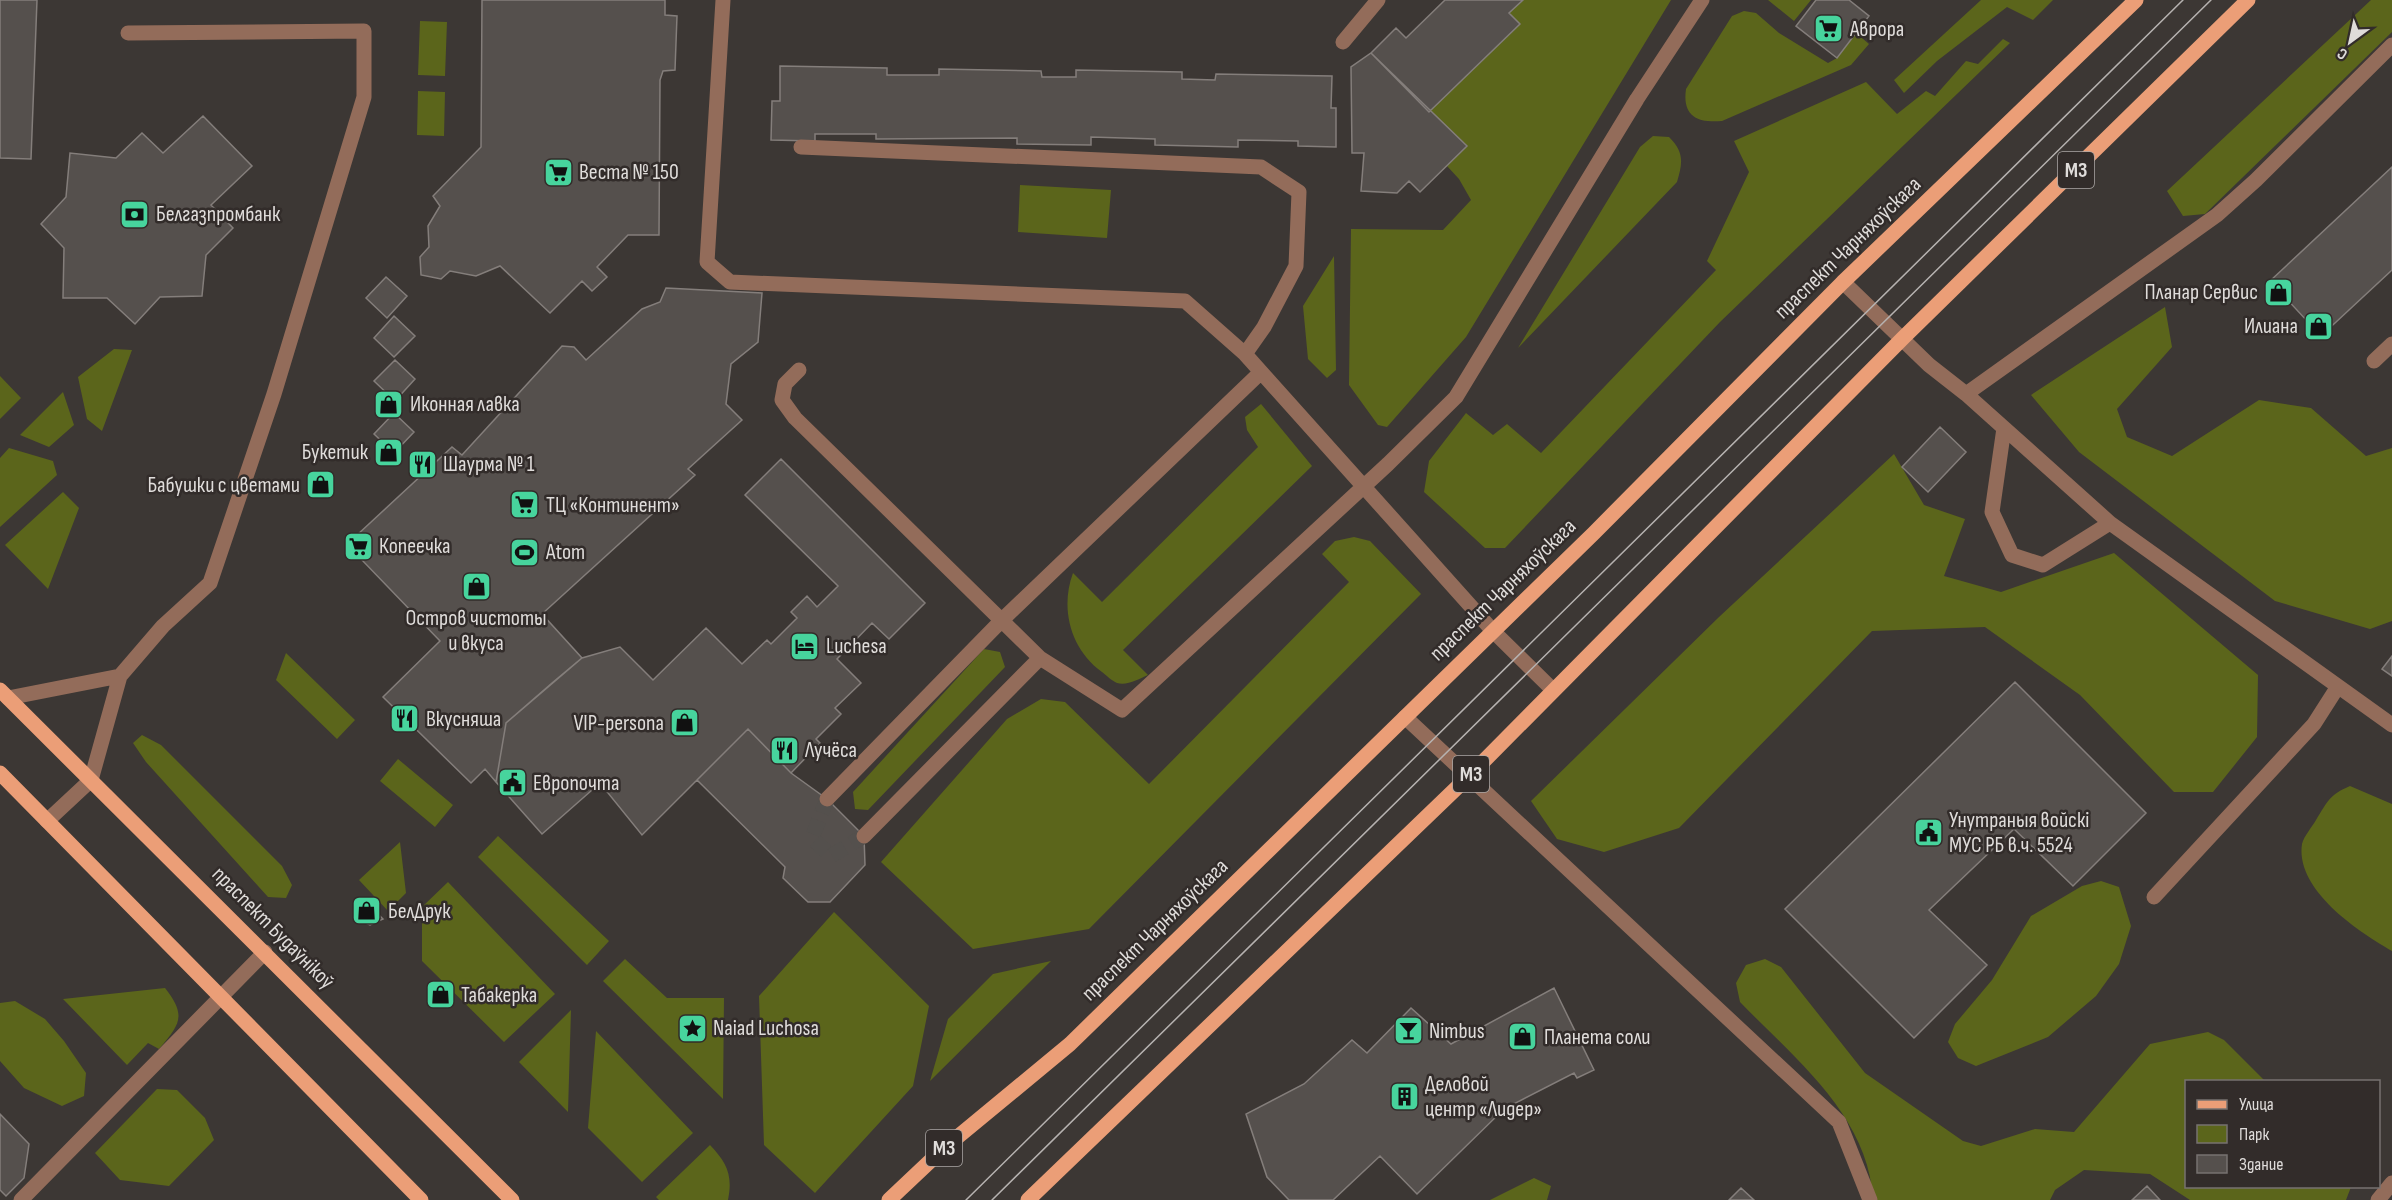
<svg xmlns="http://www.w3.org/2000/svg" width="2392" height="1200" viewBox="0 0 2392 1200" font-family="'Sofia Sans Condensed',sans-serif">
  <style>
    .green { fill: #5b651b }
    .building { fill: #55504d; stroke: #847e7b; stroke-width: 1.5 }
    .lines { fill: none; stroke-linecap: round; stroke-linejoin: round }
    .minor-tunnel { stroke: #54504d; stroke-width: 15; stroke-dasharray: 15 8; stroke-linecap: butt }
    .minor { stroke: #936c5a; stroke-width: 15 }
    .major { stroke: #eb9e77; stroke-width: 15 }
    .tram { stroke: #b6b2b0; stroke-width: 1.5 }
    .labels { text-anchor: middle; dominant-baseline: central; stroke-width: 5; stroke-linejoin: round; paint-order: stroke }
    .shield { fill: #322c2a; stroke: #aba7a5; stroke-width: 1.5 }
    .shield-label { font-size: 21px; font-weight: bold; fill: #dfdcda }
    .poi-label { font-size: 22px; fill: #dfdcda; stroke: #322c2a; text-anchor: start }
    .street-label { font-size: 22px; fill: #dfdcda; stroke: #322c2a }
  </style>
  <rect width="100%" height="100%" fill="#3c3734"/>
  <path class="green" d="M1523,0H1671L1466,337L1387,427L1378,425L1349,385L1351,229L1443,230L1471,200L1459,179L1447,166L1467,146L1429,112L1520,24L1509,13Z
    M1768,0H1811L1794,21Z
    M1981,0H2053L2033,20L2007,7L1937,61L1904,93L1894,80Z
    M2371,0H2392V32L2205,214L2183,216L2167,191Z
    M1744,11L1756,13L1779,33L1828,63L1837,58L1856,33L1869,44L1851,65L1722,121C1698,123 1682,117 1686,89L1732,16Z
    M420,21L447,22L445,76L418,75Z
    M2003,39L2010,43L1720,322L1505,548H1485L1424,492L1429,461L1466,413L1493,435L1507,424L1541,453L1716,270L1707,261L1749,172L1734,141L1866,82L1897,114L1926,91L1935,96L1966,61L1978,64Z
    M418,91L445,92L444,136L417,135Z
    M1653,136L1669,137C1684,152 1683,162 1677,182L1518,348L1640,147Z
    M1020,185L1111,190L1107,238L1018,232Z
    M1334,256L1336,370L1327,378L1308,359L1303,306Z
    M2165,307L2172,347L2117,409L2127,437L2172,456L2259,400L2311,408L2366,456L2392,448V621L2370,629L2275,601L2079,452L2031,395Z
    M114,349L132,350L102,431L87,419L78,377Z
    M0,376L21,398L0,419Z
    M63,392L74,425L49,447L20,435Z
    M1261,404L1312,466L1123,650L1148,675C1139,679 1127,686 1117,683C1112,681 1106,675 1102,672C1070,649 1060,608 1073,573L1102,602L1258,447L1247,430L1245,417Z
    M9,448L53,461L57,475L0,527V458Z
    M1894,454L1924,505L1965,519L1944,576L2001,592L2114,553L2258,675L2257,737L2213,792H2174L2080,695L1985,627L1872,631L1679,828L1604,852L1557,839L1531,801L1719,617Z
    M63,492L79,508L48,589L5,545Z
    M1354,537L1370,541L1421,594L1089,929L973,949L881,862L1007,719L1041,699L1065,702L1149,784L1349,582L1322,554L1335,541Z
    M984,649L1000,652L1005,667L868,810L855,809L853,792Z
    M286,653L355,720L337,739L276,680Z
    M142,735L161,745L282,866L292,885L286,898L268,897L146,762L133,743Z
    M398,759L453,805L435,827L380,781Z
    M2350,786L2392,804V951C2359,932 2295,890 2302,844C2304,836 2312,827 2316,820C2328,801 2329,795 2350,786Z
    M498,836L609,941L587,965L478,857Z
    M400,842L406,893L388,911L359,880Z
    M2101,881L2119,887L2131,926L2119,964L2096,996L2048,1037L1976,1066L1958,1058L1948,1042L1955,1024L1992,980L2031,916L2082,886Z
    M448,882L555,994L504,1042L422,961V907Z
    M834,912L929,1006L913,1086L815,1193L764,1145L759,996Z
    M625,959L667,998H724L723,1099L603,981Z
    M1765,959L1781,967L1865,1073L1963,1141L1981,1146L2035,1129L2074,1132L2150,1044L2208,1032L2224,1040L2265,1081L2186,1082V1186L2351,1187L2346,1200H2190L2150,1174L2084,1170L2055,1190L2050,1200H1873C1869,1116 1794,1058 1740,1002L1736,983L1746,965Z
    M1051,961L930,1081L948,1019L993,974Z
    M165,988C187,1016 180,1024 159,1049L148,1043L127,1065L63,999Z
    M15,1001L45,1019L64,1041L86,1073L84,1096L62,1106L24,1088L0,1061V1003Z
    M571,1010L568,1112L519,1062Z
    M596,1031L693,1133L642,1182L588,1128Z
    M157,1089L177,1090L205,1118L214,1140L169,1186L120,1180L95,1153Z
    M710,1145C727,1163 733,1175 728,1200H659L656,1197Z
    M1534,1178L1551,1186L1547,1200H1490Z"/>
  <path class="building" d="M0,0H37L31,159L0,158Z
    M482,0H665V15L677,16L675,70L663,71L660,80L659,235H628L597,267L607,277L592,291L582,281L550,313L500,266L476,276L450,271L441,279L421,275L420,257L429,247L428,226L440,206L433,196L481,147Z
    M1445,0H1523L1509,13L1520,24L1429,112L1371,53L1396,28L1406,38Z
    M1816,0H1849L1869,16L1837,58L1796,26Z
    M1371,53L1467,146L1420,192L1409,181L1397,193L1361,191L1364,153H1352L1351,67Z
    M780,66L887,68V75H939V69L1041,71L1042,77H1076V70L1182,72V79L1215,80L1216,74L1332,76L1331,108H1336V147L1298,146V141L1238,140V147L1155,145V139L1091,137V145L1017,144V138L876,139V134H815V141L771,140L772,101H780Z
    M203,116L252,166L211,205L233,228L206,255L202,296L160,297L135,324L107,298H63L64,248L41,224L66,197L70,153L116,158L142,133L163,153Z
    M2392,167V270L2321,336L2270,281Z
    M386,277L407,296L387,318L366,298Z
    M666,288L762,293L758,342L731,364L726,404L742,420L688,469L695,475L542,614L582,658L506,723L496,782L485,769L471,783L383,697L440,641L360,558L356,536L452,447L462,455L562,346L574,347L586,360L642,309L660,302Z
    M394,316L415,336L394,357L374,338Z
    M395,360L415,379L395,401L374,381Z
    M394,413L414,432L394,453L374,434Z
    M1940,427L1966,452L1928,492L1902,467Z
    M781,459L925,603L889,639L872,623L837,659L861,683L835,708L841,714L816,739L820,743L791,773L748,729L642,835L600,783L542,834L496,782L506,723L552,683L582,658L620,647L653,680L706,628L742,664L767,640L771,644L797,618L791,612L807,596L817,607L838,586L745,495Z
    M2392,656V676L2382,669Z
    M2015,682L2146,813L2073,886L2014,829L1929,910L1987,965L1914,1038L1785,909Z
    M748,729L791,773L827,799L864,836L865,865L830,902H808L783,878L785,867L697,780Z
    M364,900L383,919L370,925L363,922L358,915Z
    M1554,988L1594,1070L1577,1078L1574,1073L1504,1109L1417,1194L1380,1156L1333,1200H1289L1267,1177L1246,1114L1304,1084L1352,1040L1367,1053L1411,1008L1451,1044Z
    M0,1114L29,1144L24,1178L6,1196L0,1190Z
    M2147,1186L2160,1200H2132Z
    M1741,1188L1754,1200H1729Z"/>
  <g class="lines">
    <path class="minor-tunnel" d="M827,799L812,838L831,856L864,836"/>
    <path class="minor" d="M723,0L707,262L730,282L1185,301L1245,354L1493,631L1552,689
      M1343,42L1378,0
      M801,147L1261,167L1299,192L1296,266L1264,327L1245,354
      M1843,282L1929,365L1966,394L2110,523L2392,725
      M2374,361L2392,344
      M799,370L785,384L782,400L795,418L1040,658L1122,710L1388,464L1456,397L1637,99L1702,0
      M1966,394L2217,215L2256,180L2392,45
      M2004,428L1992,512L2012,555L2043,565L2110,523
      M8,698L120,676
      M1405,717L1839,1122L1870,1200
      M827,799L1001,621L1261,372
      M47,821L91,780L120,676L163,626L210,583L274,394L364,97V31L128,33
      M864,836L1040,658
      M2154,897L2314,724L2337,688
      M21,1200L265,952
      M2378,1200L2392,1183"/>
    <path class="major" d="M0,690L512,1200
      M0,773L421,1200
      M889,1200L943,1149L1070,1044L1594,533L1843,282L2136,0
      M1028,1200L1468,777L1903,338L2248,0"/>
    <path class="tram" d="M966,1200L2183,0
      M992,1200L2211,0"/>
  </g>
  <defs>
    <symbol id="supermarket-square" viewBox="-11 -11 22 22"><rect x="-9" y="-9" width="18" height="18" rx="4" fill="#47d49d" stroke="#322c2a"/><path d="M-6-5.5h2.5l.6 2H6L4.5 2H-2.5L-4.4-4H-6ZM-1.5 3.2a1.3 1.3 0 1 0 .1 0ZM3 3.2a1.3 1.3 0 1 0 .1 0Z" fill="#111"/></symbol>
    <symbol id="bank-square" viewBox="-11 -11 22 22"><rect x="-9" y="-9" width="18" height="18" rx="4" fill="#47d49d" stroke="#322c2a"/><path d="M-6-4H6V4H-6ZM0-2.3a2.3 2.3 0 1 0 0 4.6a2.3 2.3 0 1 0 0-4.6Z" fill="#111"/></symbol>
    <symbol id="shop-square" viewBox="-11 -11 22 22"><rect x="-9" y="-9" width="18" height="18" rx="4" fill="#47d49d" stroke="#322c2a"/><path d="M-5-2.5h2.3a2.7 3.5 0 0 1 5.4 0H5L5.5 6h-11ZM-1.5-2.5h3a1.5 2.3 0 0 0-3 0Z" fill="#111"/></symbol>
    <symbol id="restaurant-square" viewBox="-11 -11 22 22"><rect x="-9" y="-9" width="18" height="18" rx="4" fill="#47d49d" stroke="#322c2a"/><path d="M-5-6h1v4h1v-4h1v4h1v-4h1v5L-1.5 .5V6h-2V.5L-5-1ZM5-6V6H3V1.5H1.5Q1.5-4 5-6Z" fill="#111"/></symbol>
    <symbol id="stadium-square" viewBox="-11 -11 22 22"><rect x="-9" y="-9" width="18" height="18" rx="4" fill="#47d49d" stroke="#322c2a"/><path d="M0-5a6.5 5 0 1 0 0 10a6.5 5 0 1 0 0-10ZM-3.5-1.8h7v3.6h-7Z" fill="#111"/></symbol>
    <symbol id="hotel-square" viewBox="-11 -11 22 22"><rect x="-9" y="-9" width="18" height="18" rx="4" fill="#47d49d" stroke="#322c2a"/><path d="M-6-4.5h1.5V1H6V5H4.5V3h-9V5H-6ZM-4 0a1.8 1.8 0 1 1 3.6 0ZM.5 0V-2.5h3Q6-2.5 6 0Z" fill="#111"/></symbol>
    <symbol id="civic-square" viewBox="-11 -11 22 22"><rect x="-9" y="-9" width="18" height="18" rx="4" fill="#47d49d" stroke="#322c2a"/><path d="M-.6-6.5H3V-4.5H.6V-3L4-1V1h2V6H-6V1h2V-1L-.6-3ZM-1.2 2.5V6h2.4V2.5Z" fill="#111"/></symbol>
    <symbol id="sight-square" viewBox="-11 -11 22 22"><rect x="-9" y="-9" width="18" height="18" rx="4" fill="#47d49d" stroke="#322c2a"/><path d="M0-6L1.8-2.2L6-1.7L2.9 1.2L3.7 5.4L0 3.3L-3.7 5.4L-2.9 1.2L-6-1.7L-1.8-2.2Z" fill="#111"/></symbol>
    <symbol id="bar-square" viewBox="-11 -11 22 22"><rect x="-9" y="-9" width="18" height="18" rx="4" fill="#47d49d" stroke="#322c2a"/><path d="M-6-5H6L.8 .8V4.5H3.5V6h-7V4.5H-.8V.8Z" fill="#111"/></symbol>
    <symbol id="building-square" viewBox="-11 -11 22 22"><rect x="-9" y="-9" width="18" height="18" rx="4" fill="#47d49d" stroke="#322c2a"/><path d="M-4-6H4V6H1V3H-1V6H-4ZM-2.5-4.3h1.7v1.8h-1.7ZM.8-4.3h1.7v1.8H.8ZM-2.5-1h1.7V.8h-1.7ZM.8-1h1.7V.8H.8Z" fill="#111"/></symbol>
  </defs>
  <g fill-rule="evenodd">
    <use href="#supermarket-square" x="1812" y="12" width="33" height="33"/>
    <use href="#supermarket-square" x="542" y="156" width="33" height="33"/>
    <use href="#bank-square" x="118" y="198" width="33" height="33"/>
    <use href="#shop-square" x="2262" y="276" width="33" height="33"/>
    <use href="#shop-square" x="2302" y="310" width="33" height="33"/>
    <use href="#shop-square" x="372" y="388" width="33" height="33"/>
    <use href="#shop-square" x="372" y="436" width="33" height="33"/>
    <use href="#restaurant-square" x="406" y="448" width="33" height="33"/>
    <use href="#shop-square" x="304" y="468" width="33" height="33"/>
    <use href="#supermarket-square" x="508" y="488" width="33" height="33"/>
    <use href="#supermarket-square" x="342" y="530" width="33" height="33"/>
    <use href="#stadium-square" x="508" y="536" width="33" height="33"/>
    <use href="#shop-square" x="460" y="570" width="33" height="33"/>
    <use href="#hotel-square" x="788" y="630" width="33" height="33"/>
    <use href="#restaurant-square" x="388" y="702" width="33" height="33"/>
    <use href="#shop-square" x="668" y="706" width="33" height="33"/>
    <use href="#restaurant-square" x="768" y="734" width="33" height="33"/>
    <use href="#civic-square" x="496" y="766" width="33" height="33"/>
    <use href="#civic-square" x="1912" y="816" width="33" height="33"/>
    <use href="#shop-square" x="350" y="894" width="33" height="33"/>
    <use href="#shop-square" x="424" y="978" width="33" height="33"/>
    <use href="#sight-square" x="676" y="1012" width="33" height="33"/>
    <use href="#bar-square" x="1392" y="1014" width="33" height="33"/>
    <use href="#shop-square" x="1506" y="1020" width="33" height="33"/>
    <use href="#building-square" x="1388" y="1080" width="33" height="33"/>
  </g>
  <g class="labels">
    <g class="shield">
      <rect x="2058" y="152" width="36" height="36" rx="4.5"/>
      <rect x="1453" y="756" width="36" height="36" rx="4.5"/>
      <rect x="926" y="1130" width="36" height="36" rx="4.5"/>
    </g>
    <g class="shield-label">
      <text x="2076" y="170">М3</text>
      <text x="1471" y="774">М3</text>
      <text x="944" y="1148">М3</text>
    </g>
    <g class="poi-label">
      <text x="1850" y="29">Аврора</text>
      <text x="579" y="172">Веста № 150</text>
      <text x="156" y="214">Белгазпромбанк</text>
      <text x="2258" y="292" text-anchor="end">Планар Сервис</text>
      <text x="2298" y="326" text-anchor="end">Илиана</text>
      <text x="410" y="404">Иконная лавка</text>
      <text x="368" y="452" text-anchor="end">Букетик</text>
      <text x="443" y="464">Шаурма № 1</text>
      <text x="300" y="485" text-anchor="end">Бабушки с цветами</text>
      <text x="546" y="505">ТЦ «Континент»</text>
      <text x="379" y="546">Копеечка</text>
      <text x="546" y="552">Atom</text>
      <text x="476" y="618" text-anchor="middle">Остров чистоты<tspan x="476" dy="25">и вкуса</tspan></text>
      <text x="826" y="646">Luchesa</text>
      <text x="426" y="719">Вкусняша</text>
      <text x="664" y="723" text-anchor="end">VIP-persona</text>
      <text x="805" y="750">Лучёса</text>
      <text x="533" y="783">Европочта</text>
      <text x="1949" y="820">Унутраныя войскі<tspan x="1949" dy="25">МУС РБ в.ч. 5524</tspan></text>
      <text x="388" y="911">БелДрук</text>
      <text x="461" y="995">Табакерка</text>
      <text x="713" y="1028">Naiad Luchosa</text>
      <text x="1429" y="1031">Nimbus</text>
      <text x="1544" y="1037">Планета соли</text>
      <text x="1425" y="1084">Деловой<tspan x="1425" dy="25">центр «Лидер»</tspan></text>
    </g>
    <g class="street-label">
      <text transform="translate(1848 248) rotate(-44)">праспект Чарняхоўскага</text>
      <text transform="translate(1503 590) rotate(-44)">праспект Чарняхоўскага</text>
      <text transform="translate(273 928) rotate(45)">праспект Будаўнікоў</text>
      <text transform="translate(1155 930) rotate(-44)">праспект Чарняхоўскага</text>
    </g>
  </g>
  <rect x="2185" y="1080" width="195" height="108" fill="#322c2a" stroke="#777270" stroke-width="1.5"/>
  <rect x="2197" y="1100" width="30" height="9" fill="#eb9e77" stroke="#777270" stroke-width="1.5"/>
  <text x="2239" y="1110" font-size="18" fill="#dfdcda">Улица</text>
  <rect x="2197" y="1125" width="30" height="18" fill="#5b651b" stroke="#777270" stroke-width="1.5"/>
  <text x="2239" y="1140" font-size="18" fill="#dfdcda">Парк</text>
  <rect x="2197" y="1155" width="30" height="18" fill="#55504d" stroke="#777270" stroke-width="1.5"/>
  <text x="2239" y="1170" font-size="18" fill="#dfdcda">Здание</text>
  <g transform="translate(2350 42) rotate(213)" stroke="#322c2a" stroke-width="4.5" paint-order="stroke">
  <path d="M0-4.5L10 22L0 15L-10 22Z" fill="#dfdcda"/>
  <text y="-9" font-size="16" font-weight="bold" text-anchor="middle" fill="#dfdcda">С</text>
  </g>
</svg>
